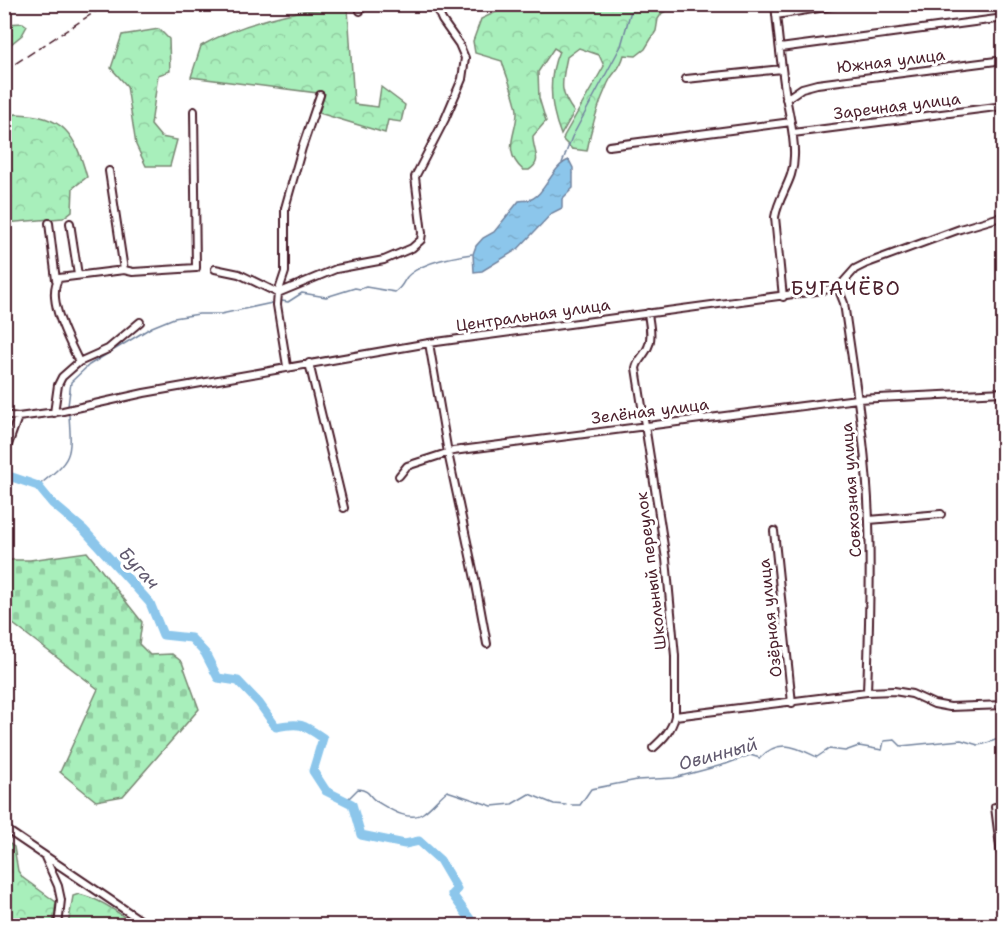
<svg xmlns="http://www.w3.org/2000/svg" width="1008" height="930" viewBox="0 0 1008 930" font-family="'Shantell Sans',sans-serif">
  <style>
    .forest { fill: url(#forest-crowns); stroke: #798773; stroke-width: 1.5 }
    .cemetery { fill: url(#cemetery-stones); stroke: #798773; stroke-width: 1.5 }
    .water { fill: url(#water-ripples); stroke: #72839e; stroke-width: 1.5 }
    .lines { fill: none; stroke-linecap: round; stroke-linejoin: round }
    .stream { stroke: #72839e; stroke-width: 1.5 }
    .river { stroke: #8cc6eb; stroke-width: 9 }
    .minor-casing { stroke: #4a1f2b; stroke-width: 10 }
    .minor { stroke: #fff; stroke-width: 6 }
    .rail { stroke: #4a1f2b; stroke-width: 1.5; stroke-dasharray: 9 4.5; stroke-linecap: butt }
    .labels { text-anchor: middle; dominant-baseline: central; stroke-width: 6; stroke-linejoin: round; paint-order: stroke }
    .street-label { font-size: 16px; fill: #4a1f2b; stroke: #fff }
    .water-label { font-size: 18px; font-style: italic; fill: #61596e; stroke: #fff }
    .quarter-label { font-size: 20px; letter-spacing: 1.5px; fill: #4a1f2b; stroke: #fff }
  </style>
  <defs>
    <pattern id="forest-crowns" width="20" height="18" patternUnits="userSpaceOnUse" patternTransform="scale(1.5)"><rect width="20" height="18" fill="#a8efbb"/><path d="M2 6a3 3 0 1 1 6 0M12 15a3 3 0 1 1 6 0" fill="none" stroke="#92cca1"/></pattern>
    <pattern id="cemetery-stones" width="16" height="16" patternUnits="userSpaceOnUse" patternTransform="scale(1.5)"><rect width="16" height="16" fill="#a8efbb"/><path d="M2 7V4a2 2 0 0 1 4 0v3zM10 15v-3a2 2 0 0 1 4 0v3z" fill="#92cca1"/></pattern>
    <pattern id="water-ripples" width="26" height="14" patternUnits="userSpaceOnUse" patternTransform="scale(1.5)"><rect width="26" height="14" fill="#8cc6eb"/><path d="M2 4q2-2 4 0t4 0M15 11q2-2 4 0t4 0" fill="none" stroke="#7aaaca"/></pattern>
  </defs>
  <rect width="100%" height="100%" fill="#fff"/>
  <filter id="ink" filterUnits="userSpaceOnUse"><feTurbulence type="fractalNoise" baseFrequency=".0167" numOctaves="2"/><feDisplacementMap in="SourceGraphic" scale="12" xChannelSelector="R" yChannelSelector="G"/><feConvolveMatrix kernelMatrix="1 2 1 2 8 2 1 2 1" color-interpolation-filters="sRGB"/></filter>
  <g filter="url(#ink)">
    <path class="forest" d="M511,5H677L662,13L658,19L656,31L645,49L636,56L624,55C620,71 613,71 608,83C598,105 591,128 587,151L572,149L563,140L564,136L604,66L599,55L579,48L567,57C562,83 558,90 574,112L561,135C550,107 547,79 559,51L554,48L538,72L539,98L546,121L533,136C532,150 544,161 529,170H523C501,150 517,134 517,112C517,100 505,73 502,61L475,53L473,41L481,19Z
      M348,9L354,104L378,107L381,87L405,105L401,122L388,120L385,133L319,113L325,94L191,77L201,46C230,29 264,19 297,12C313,9 331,10 348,9Z
      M23,23L27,26L22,35L5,49V24Z
      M159,29L169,39L170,71L158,75L151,125L161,137L177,140L170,166H146L136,145L127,86L111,68L122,35Z
      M16,114C64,115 75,134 87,177L73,188L72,211L63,218L5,223V117Z
      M4,840L14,847L18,871L23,878L56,902L53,925H5Z
      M79,894C101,899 118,913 136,925H68L73,896Z"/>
    <path class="cemetery" d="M87,552L142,622L139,644L150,655L172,654L182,662L199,709L123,796L96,801L60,772L98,689L4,617L5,560H30Z"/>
    <path class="water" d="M569,160L573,168V188L562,199V208L552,213L518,249L482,271L474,272L473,254L476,246L483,238L494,232L519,201C522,200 525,201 528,200C545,197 551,166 569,160Z"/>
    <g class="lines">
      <path class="stream" d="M562,163L572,137L621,46L630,14L636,4
        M282,301L288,302L302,293L326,297L355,288L360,289L366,287L395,292C405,285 403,279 410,274C427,261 452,257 472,254
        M68,406L71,382L89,365L152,327L174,318L199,314H221L272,303
        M38,486C72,459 72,458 69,415
        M340,797L349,798L358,789C371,791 368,796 376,801C388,808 409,823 423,813C432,807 439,797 447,791L492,806L512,804L529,794L554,804L566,805
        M571,805H580L591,789L637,780L674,778L726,764L750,755L760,758C779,738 795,747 817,757L829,749L845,751L859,746L882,750L884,741L895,740L901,746L961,740L978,745L984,744L1004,737"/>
      <path class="river" d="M4,484L12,477L38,486L52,503L84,530L150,603L163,635L191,638L205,653L218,678L238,681L259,703L276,727C300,722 303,724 323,738L313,771L326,791L352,804L361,835L405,844L419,841L440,860L457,889L452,894L475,926"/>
      <defs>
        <path id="minor" d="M775,4C778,35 781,66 786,96C789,116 795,135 794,156C794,181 779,194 775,217L783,297
          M360,11L364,4
          M776,15L844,4
          M780,48L1004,18
          M686,79L782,69
          M786,99L802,88L817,84L1004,60
          M793,133L1004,106
          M609,146L791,122
          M109,171L124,270
          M49,223L56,280
          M70,223L78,275
          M215,269L239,274L278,293L336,269L384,260L412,248L421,240L422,233L415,177L445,119L462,79L465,58L459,44L442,20L435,4
          M838,288L844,303C854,374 867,450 869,522C871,579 869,636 867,692
          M648,313C649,323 653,337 648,347C645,355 638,359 636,368L666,559L675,656V716
          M429,343L448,453L475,579L487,644
          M79,362C70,342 45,298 59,278L124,270L133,272L196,268L194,111
          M309,363L344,508
          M287,366L277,305L278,293L285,272V208L302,148L320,95
          M54,413L58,385L62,377L79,362L108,349L140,322
          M4,415L18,417L63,411L144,393L429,343L838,288L855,269L865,264L960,229L1004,216
          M4,456L18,417
          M399,476L407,466L453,451L857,399L1004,392
          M869,520L941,514
          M774,531L792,703
          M653,748C663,739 672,730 675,716L867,692L894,691L912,694L934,704L950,707L1004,705
          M995,807L1004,879
          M4,828L149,926
          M44,855L58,886L61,900L58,926"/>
      </defs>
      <use href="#minor" class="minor-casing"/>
      <use href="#minor" class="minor"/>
      <path class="rail" d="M4,71L107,4"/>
    </g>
  </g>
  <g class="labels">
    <g class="street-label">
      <text transform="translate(891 61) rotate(-7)">Южная улица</text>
      <text transform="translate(897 106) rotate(-7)">Заречная улица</text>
      <text transform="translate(533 315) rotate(-8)">Центральная улица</text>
      <text transform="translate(650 411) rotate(-7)">Зелёная улица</text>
      <text transform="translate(851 490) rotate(-94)">Совхозная улица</text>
      <text transform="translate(651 571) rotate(-97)">Школьный переулок</text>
      <text transform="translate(770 618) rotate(-96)">Озёрная улица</text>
    </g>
    <g class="water-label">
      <text transform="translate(139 568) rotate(47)">Бугач</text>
      <text transform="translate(718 754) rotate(-15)">Овинный</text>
    </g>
    <g class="quarter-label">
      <text x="846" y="288">БУГАЧЁВО</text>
    </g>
  </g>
  <rect width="1008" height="930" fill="none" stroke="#fff" stroke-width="24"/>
  <rect x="12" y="12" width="984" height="906" fill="none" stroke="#4a1f2b" stroke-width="2" filter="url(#ink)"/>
</svg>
